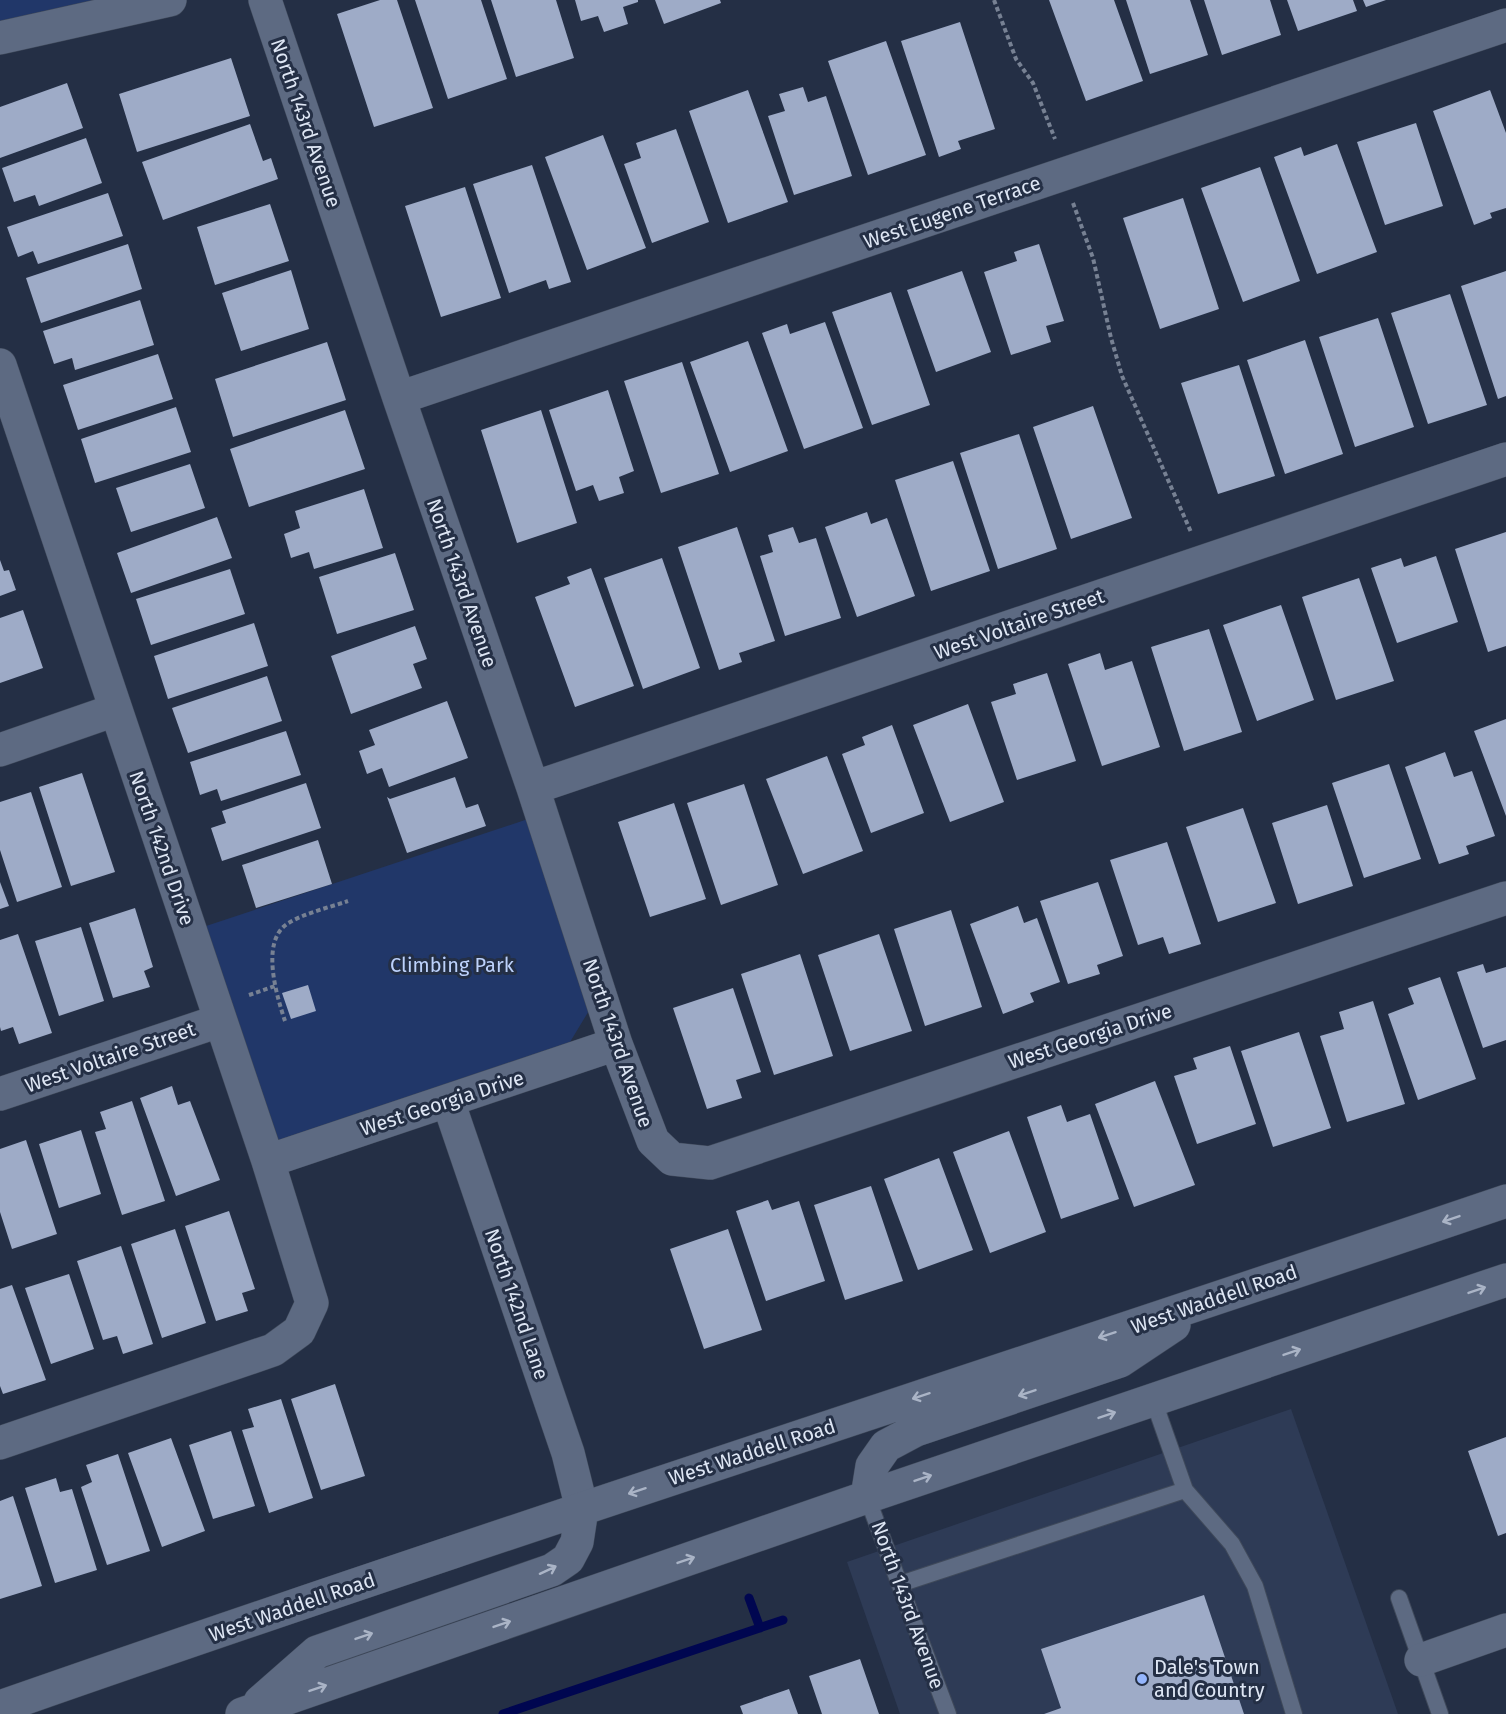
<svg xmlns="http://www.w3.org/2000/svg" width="1506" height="1714" viewBox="0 0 1506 1714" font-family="'Fira Sans',sans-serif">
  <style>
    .built { fill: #2e3b56 }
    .green { fill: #213769 }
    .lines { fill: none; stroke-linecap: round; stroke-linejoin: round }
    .stream { stroke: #000650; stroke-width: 9 }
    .building { fill: #9eabc7 }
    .lane-casing { stroke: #3f495a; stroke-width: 18 }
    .street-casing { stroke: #3f495a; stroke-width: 34 }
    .secondary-casing { stroke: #3f495a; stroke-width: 34 }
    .path { stroke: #778193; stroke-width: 4; stroke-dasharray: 4.5 3; stroke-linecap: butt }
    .lane { stroke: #5d6a82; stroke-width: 16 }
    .street { stroke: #5d6a82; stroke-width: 33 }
    .secondary { stroke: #5d6a82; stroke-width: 33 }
    .oneway { stroke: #aab4c6 }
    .poi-dot { fill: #95b6fd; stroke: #242f45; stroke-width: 2 }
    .labels { text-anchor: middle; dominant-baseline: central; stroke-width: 6; stroke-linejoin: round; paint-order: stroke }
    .street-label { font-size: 20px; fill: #dee6f4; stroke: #242f45 }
    .park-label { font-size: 20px; fill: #bcd1fb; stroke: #242f45 }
    .poi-label { font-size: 20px; fill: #dee6f4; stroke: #242f45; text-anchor: start }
  </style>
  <rect width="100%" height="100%" fill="#242f45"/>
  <path class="built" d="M1291,1409L1398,1714H900L847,1562Z"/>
  <path class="green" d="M0,0H123L0,29Z
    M531,818L593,1004L567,1047L272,1145L197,929Z"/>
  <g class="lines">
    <path class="stream" d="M749,1598L760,1628
      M503,1714L783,1620"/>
  </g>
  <path class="building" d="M380,0H397L433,108L374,127L337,14Z
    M415,0H481L507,79L448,99Z
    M491,0H556L574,58L516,77Z
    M575,0H638V2L623,7L628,24L604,32L598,16L581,21Z
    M655,0H720L721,3L664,24Z
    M1049,0H1114L1143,81L1086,101Z
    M1126,0H1190L1208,55L1150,74Z
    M1204,0H1270L1281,35L1222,55Z
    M1287,0H1353L1357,11L1298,31Z
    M1363,0H1386L1366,7Z
    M960,22L995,129L958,141L961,149L939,157L901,41Z
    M886,41L926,155L868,175L828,61Z
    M231,58L250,116L137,152L119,94Z
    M67,83L83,128L0,158V107Z
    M803,87L808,102L826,96L852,176L794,195L768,116L785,111L779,94Z
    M748,90L788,202L728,223L689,111Z
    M1490,90L1506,133V208L1490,213L1492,218L1474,225L1433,111Z
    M1416,123L1443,206L1385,225L1357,142Z
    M250,124L263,161L271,158L278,179L163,220L142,162Z
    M676,129L709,222L652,243L624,164L641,158L636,143Z
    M603,135L646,248L587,270L545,157Z
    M86,138L102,183L39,206L35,195L14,202L2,168Z
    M1337,144L1377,252L1317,274L1274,157L1301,147L1304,156Z
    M532,165L571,282L549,289L546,280L509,293L473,184Z
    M1260,167L1300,281L1243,302L1201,188Z
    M465,187L501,298L441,317L405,206Z
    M108,193L123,236L38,264L33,251L18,257L7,227Z
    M1183,198L1219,309L1160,329L1123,218Z
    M270,204L289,261L215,285L197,227Z
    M128,244L142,289L41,323L26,278Z
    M1039,244L1064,321L1046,326L1051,342L1011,355L984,272L1017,261L1014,252Z
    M291,270L309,329L241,351L222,293Z
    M962,271L991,352L936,372L907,290Z
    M1506,271V396L1498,399L1461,286Z
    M891,292L930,405L872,425L832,312Z
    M1450,294L1487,405L1428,424L1391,313Z
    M140,300L154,345L75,370L72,358L54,364L43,331Z
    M1378,318L1414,427L1355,447L1319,337Z
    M825,322L863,428L804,449L762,333L787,324L790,334Z
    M1305,340L1343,454L1285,474L1247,360Z
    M748,341L788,451L730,472L690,362Z
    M327,342L346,400L233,437L215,379Z
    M158,354L173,399L78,430L63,385Z
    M682,362L719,474L661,493L624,381Z
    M1239,365L1275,476L1218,494L1181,383Z
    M608,390L634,471L619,477L624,493L599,501L593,485L576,491L549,410Z
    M1093,406L1132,518L1071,539L1033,427Z
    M176,407L191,452L95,483L81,439Z
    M345,410L365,469L249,507L230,449Z
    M541,410L577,523L517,543L481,430Z
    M1019,434L1057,549L998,569L960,453Z
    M953,461L990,571L931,591L895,480Z
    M190,464L205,508L131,532L116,488Z
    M364,489L383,548L314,569L309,552L291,558L284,534L300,528L295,511Z
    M867,512L871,524L887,518L915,596L857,617L825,527Z
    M217,517L232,558L131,593L117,553Z
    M737,527L775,641L739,653L742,662L719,670L678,547Z
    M793,527L799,543L816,538L841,618L785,636L760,556L773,552L768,535Z
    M1506,532V646L1488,652L1455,549Z
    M395,553L414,610L337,634L319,577Z
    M1436,556L1458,622L1397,643L1371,568L1401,558L1404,567Z
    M662,558L700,668L643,689L604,578Z
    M0,560L4,571L9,570L16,590L0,596Z
    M591,568L634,686L575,707L535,597L570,584L567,577Z
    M230,569L245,614L151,645L136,599Z
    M1359,578L1394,681L1336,700L1302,597Z
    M1281,605L1314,700L1257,721L1223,625Z
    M23,610L43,668L0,683V618Z
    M254,623L268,666L168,699L154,656Z
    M415,626L427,659L413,664L422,688L351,714L331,656Z
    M1209,629L1242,732L1184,751L1151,647Z
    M1100,653L1105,670L1132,661L1160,747L1102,766L1068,664Z
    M1047,673L1076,761L1017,780L991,702L1016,694L1013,684Z
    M267,676L282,721L188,753L172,708Z
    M447,701L468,758L389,787L382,768L367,774L359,751L375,745L369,730Z
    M968,704L1004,802L950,822L913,725Z
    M1506,719V816L1474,731Z
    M892,725L924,813L871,833L842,754L865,745L862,737Z
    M286,731L301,775L221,801L217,789L200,795L190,762Z
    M1445,752L1454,777L1472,771L1495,836L1466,846L1469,854L1439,864L1405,767Z
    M827,756L863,851L803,874L766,779Z
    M1389,764L1421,859L1364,878L1332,783Z
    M82,773L115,872L71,886L39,787Z
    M455,777L466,808L478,804L486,826L407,853L387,797L390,799Z
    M306,783L321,828L222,861L211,828L226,823L222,811Z
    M744,784L778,885L721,905L687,803Z
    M31,792L62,887L17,902L0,850V802Z
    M674,803L706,899L650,917L618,822Z
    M1327,805L1353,886L1298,904L1272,823Z
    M1243,808L1276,903L1218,922L1186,827Z
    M318,840L332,884L256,908L242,865Z
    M1167,842L1201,944L1169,954L1163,937L1138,945L1110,860Z
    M0,882L9,906L0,909Z
    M1098,882L1123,956L1097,965L1100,974L1068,984L1040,901Z
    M1018,906L1024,923L1037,918L1060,982L1030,993L1034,1002L1003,1014L970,924Z
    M135,908L153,967L144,971L150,987L113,998L89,923Z
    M951,910L982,1007L925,1026L894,929Z
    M81,927L104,1001L59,1016L35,941Z
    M18,934L52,1033L19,1044L13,1027L1,1031L0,1027V940Z
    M879,934L912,1031L850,1051L818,955Z
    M800,954L833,1056L774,1075L741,974Z
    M1483,964L1486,973L1506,967V1040L1483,1048L1457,972Z
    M1440,977L1476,1079L1418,1100L1388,1014L1414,1004L1408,988Z
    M308,985L316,1011L291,1019L282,993Z
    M733,988L761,1072L736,1080L742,1098L707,1109L673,1008Z
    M1373,1001L1405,1104L1347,1122L1320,1036L1344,1029L1339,1012Z
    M1299,1032L1331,1128L1273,1147L1241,1051Z
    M1230,1046L1256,1124L1197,1144L1174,1076L1197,1069L1193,1058Z
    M1155,1081L1195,1185L1134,1207L1095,1104Z
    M172,1086L178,1105L190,1101L220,1180L176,1196L140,1098Z
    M132,1101L165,1201L122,1215L95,1132L106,1129L100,1112Z
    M1061,1105L1067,1122L1090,1114L1119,1199L1061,1219L1027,1117Z
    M81,1130L101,1194L59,1208L39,1144Z
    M1009,1131L1046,1232L990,1253L953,1152Z
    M26,1140L57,1234L12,1249L0,1212V1149Z
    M939,1158L973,1250L918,1270L884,1179Z
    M871,1186L903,1281L845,1300L814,1205Z
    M768,1200L772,1210L799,1201L825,1281L766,1301L736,1211Z
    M229,1211L255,1289L242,1293L248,1311L216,1321L185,1226Z
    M175,1229L206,1323L162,1338L131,1244Z
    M728,1229L762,1330L704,1349L670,1249Z
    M121,1246L153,1344L123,1354L117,1336L103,1340L77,1261Z
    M69,1274L94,1349L51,1364L25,1288Z
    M12,1285L46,1380L3,1394L0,1386V1289Z
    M335,1384L365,1476L321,1490L291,1399Z
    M281,1399L313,1498L269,1513L242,1430L254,1427L248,1409Z
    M231,1431L255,1506L213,1519L189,1445Z
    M1506,1437V1533L1498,1536L1468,1451Z
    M171,1438L205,1531L162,1547L128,1453Z
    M118,1454L150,1551L107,1565L81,1487L92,1482L86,1465Z
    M56,1478L60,1492L72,1489L97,1570L55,1583L25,1488Z
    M13,1496L42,1586L0,1599V1501Z
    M1204,1595L1244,1714H1044L1061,1708L1041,1649Z
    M860,1659L879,1714H822L809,1676Z
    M789,1689L798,1714H743L740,1706Z"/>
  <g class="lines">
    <defs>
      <path id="lane" d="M1153,1399L1185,1490L1232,1544L1255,1586L1294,1714
        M867,1497L948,1714
        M900,1584L1185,1490
        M1399,1598L1440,1714"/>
      <path id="street" d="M265,0L399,398L533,788L616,1044L653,1141L672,1159L710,1163L1506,898
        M0,38L170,0
        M0,365L268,1161L312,1303L299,1331L273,1350L0,1443
        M399,398L1506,25
        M0,750L115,710
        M533,788L1506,459
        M0,1094L219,1021
        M448,1101L568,1453L582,1509
        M268,1161L616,1044
        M1421,1660L1506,1630"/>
      <path id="secondary" d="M867,1497L872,1466L886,1446L916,1430L1120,1361L1174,1325
        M260,1702L317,1652L552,1570L568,1559L577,1542L582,1509
        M0,1707C500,1532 1005,1371 1506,1201
        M242,1714L867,1497L1506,1280"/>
    </defs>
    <use href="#lane" class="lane-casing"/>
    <use href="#street" class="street-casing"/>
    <use href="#secondary" class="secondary-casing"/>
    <path class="path" d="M994,0L1016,59L1033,83L1055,139
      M1073,203L1093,258L1111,338L1122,376L1191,532
      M249,995L275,986
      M285,1021C277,997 260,942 287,924C304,913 328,908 348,901"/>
    <use href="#lane" class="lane"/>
    <use href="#street" class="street"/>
    <use href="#secondary" class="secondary"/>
  </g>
  <defs><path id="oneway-shaft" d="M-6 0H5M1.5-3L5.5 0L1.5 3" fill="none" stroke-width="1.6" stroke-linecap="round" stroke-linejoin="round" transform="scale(1.5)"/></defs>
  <g class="oneway">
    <use href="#oneway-shaft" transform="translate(1451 1219) rotate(161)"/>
    <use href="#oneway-shaft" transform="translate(1477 1290) rotate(-19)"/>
    <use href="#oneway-shaft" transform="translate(1107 1335) rotate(162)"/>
    <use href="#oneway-shaft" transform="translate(1292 1352) rotate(-19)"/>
    <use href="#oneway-shaft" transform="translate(1027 1393) rotate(161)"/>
    <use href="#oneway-shaft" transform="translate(921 1396) rotate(162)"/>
    <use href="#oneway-shaft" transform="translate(1107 1415) rotate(-19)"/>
    <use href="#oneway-shaft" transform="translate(923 1478) rotate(-19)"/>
    <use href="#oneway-shaft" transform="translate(637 1491) rotate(162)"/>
    <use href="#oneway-shaft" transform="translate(686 1560) rotate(-19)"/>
    <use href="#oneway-shaft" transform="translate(548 1570) rotate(-25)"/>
    <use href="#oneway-shaft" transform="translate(502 1624) rotate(-19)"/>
    <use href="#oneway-shaft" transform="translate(364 1636) rotate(-19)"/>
    <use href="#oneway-shaft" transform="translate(318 1688) rotate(-19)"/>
  </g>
  <circle class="poi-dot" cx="1142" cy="1679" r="6"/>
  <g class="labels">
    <g class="street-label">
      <text transform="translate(306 123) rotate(71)">North 143rd Avenue</text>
      <text transform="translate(952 212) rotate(-19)">West Eugene Terrace</text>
      <text transform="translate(462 583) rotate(71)">North 143rd Avenue</text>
      <text transform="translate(1019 624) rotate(-19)">West Voltaire Street</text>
      <text transform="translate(162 848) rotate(71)">North 142nd Drive</text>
      <text transform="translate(1090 1036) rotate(-18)">West Georgia Drive</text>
      <text transform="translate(618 1043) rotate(71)">North 143rd Avenue</text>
      <text transform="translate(110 1057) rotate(-19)">West Voltaire Street</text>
      <text transform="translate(442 1103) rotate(-18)">West Georgia Drive</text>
      <text transform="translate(1214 1299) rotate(-19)">West Waddell Road</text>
      <text transform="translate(517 1304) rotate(71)">North 142nd Lane</text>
      <text transform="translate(752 1452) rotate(-18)">West Waddell Road</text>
      <text transform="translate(908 1605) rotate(70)">North 143rd Avenue</text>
      <text transform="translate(292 1607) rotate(-19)">West Waddell Road</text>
    </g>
    <g class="park-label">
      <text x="452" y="965">Climbing Park</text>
    </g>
    <g class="poi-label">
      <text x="1154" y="1667">Dale's Town<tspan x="1154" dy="23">and Country</tspan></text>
    </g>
  </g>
</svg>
